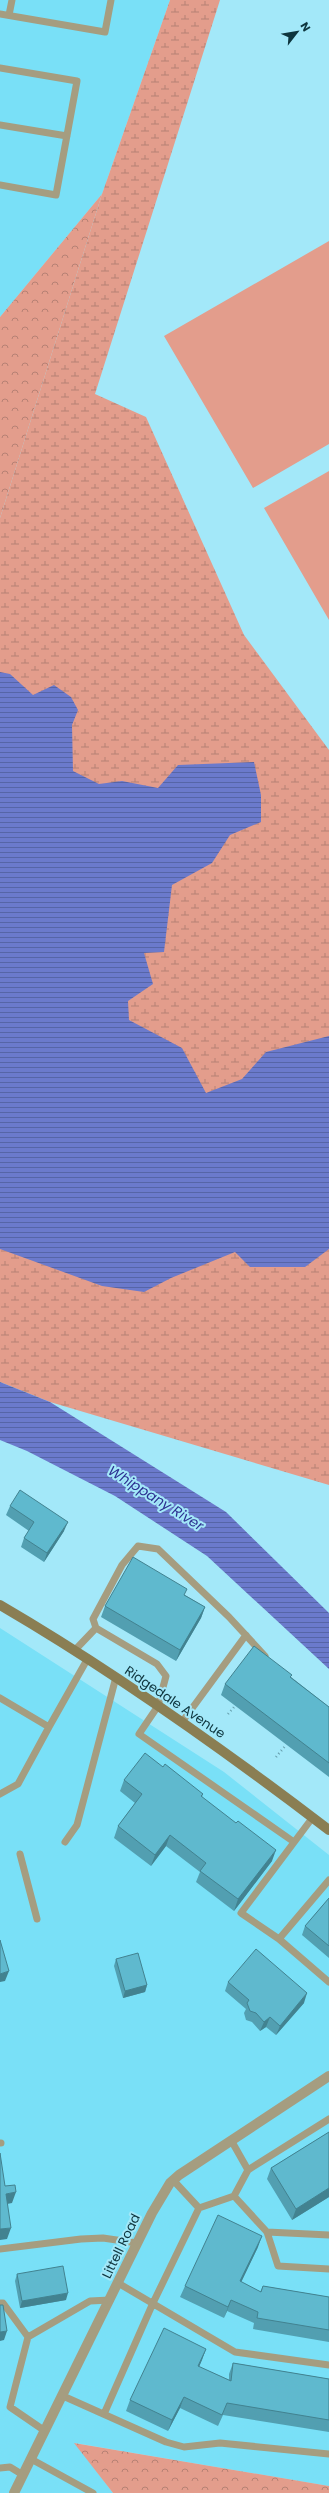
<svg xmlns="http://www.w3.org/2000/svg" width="329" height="2493" viewBox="0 0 329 2493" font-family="Poppins,sans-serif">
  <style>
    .built { fill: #79e0f7 }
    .forest { fill: url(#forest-crowns) }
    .wetland { fill: url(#wetland-marsh) }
    .garden { fill: #e39d8c }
    .water { fill: url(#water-rules) }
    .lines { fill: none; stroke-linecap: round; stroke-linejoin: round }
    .path { stroke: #669fad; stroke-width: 2.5; stroke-dasharray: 1 3; stroke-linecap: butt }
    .service { stroke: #a59d80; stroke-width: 7 }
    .tertiary { stroke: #a59d80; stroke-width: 10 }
    .secondary { stroke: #8a7e53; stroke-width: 10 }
    .wall { fill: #529fb1 }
    .shaded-wall { fill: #428290 }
    .building { fill: #5fb9ce; stroke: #428290 }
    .labels { text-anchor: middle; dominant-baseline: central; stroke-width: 4; stroke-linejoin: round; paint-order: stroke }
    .street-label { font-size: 13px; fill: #0e353e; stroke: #a3e8f9 }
    .water-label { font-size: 14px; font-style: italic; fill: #2d3191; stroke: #a3e8f9 }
  </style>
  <defs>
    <pattern id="forest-crowns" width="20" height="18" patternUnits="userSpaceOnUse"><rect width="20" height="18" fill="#e39d8c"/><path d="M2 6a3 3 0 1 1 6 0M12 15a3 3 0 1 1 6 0" fill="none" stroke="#b68174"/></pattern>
    <pattern id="wetland-marsh" width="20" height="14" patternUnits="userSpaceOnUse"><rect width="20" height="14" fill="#e39d8c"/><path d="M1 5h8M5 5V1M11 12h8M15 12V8" fill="none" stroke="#b68174"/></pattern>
    <pattern id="water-rules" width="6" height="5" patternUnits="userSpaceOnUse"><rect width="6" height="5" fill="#6b7acc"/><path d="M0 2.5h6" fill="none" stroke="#5665a7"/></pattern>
  </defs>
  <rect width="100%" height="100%" fill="#a3e8f9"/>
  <path class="built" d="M0,0H170L102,194L0,317Z
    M0,1628L224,1772L329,1855V2486L75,2443L113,2493H0Z"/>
  <path class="forest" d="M102,194L0,518V317Z
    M74,2443L329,2486V2493H113Z"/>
  <path class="wetland" d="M170,0H220L95,394L146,417L244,635L329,750V1485L50,1402L0,1382V518L102,194Z"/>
  <path class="garden" d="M329,241V444L253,488L164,336Z
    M329,471V620L264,508Z"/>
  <path class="water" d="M0,672L10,674L33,695L54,685L71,697L78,710L72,725L73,771L99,784L122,781L158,788L178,765L254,762L261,795V822L230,835L212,863L172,885L164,952L144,953L153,984L128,1001L129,1020L182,1048L206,1093L242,1079L266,1052L329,1036V1249L305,1267H250L235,1252L171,1278L144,1292L102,1286L0,1249Z
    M0,1382L50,1402L226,1512L329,1613V1669L207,1556L115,1496L27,1451L0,1440Z"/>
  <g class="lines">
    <path class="path" d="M228,1714L235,1706
      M276,1757L286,1745"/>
    <path class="service" d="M0,14L105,32L111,0
      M9,15L12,0
      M0,68L77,81L56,195L0,185
      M0,125L67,136
      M96,1628L93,1619L122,1565L138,1546L158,1549L229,1617L265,1656
      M75,1650L96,1628L157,1664L166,1676L158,1706L139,1734L294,1842
      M0,1698L49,1727L88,1658
      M182,1722L246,1635
      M0,1794L18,1784L49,1727
      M313,1817L241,1913L279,1939L329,1880
      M65,1842L77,1825L116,1677
      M20,1854L37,1919
      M279,1939L329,1982
      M231,2140L248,2170
      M0,2143H1
      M173,2180L199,2208L234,2196L248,2170L329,2119
      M234,2196L267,2232L278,2266L329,2269
      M267,2232L329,2235
      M0,2249L81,2239L103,2238L137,2243
      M118,2283L235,2352L329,2365
      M0,2303H3L28,2337
      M63,2396L166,2442L184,2447L220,2443L329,2454
      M104,2414L153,2303L199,2208
      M45,2431L10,2407L28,2337L90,2301L110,2300
      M31,2459L93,2493
      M0,2468L10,2467L23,2475"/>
    <path class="tertiary" d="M14,2493L152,2213L170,2183L179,2175L329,2076"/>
    <path class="secondary" d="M0,1605C115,1672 223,1749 329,1830"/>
  </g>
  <path class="wall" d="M10,1506L64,1531L44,1562L21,1547L24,1538L29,1531L6,1515Z
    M185,1595L205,1607L201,1618L176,1661L101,1617L105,1606Z
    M291,1677L329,1707V1777L221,1695L225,1684Z
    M163,1767L203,1794L202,1797L272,1861L234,1911L196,1882L200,1872L166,1846L151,1866L114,1838L118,1826L135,1803L120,1791L124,1780Z
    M329,1898V1958L302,1935L305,1926Z
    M116,1959L147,1985L145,1992L123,1998L114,1966Z
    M228,1982L304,2003L276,2035L266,2027L260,2031L252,2022L246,2020L244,2013L246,2009L225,1991Z
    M329,2132V2197L292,2220L267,2179L271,2168Z
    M258,2247L241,2282L260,2292L263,2286L329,2297V2342L253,2329L254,2323L227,2311L224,2318L180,2297L185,2286Z
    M17,2274L66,2300L20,2308L15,2281Z
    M206,2349L199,2367L229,2380V2374L233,2363L329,2379V2432L223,2415L218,2426L180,2408L168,2431L126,2411L130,2400Z"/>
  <path class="shaded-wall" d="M68,1522L64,1531L44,1562L47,1553Z
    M205,1607L201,1618L176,1661L180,1650Z
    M170,1835L166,1846L151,1866L155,1855Z
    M276,1850L272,1861L234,1911L238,1899Z
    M9,1971L5,1981L0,1982V1974Z
    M147,1985L145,1992L123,1998L125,1991Z
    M307,1993L304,2003L276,2035L280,2026Z
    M270,2017L266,2027L260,2031L264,2022Z
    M329,2188V2197L292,2220L296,2209Z
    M16,2192L12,2203L2,2205L6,2194Z
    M11,2228L7,2239L0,2240V2229Z
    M262,2236L258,2247L236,2293L240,2281Z
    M68,2293L66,2300L20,2308L22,2301Z
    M231,2300L227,2311L224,2318L228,2307Z
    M7,2331L4,2340L0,2341V2332Z
    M206,2349L202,2360L194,2378L198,2366Z
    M184,2397L180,2408L168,2431L172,2420Z"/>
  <path class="building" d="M20,1490L68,1522L47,1553L24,1538L34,1522L10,1506Z
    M133,1557L187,1589L184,1595L205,1607L180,1650L105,1606Z
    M254,1646L292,1675L290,1677L329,1707V1763L225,1684Z
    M145,1753L163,1767L165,1764L203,1794L201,1796L236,1823L238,1821L276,1850L238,1899L200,1871L206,1863L170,1835L155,1855L118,1826L142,1794L124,1780Z
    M329,1898V1946L305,1926Z
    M0,1940L9,1971L0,1974Z
    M256,1949L307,1993L280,2026L270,2017L264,2022L256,2013L250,2011L247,2003L249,2000L228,1982Z
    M138,1953L147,1985L125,1991L116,1959Z
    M329,2132V2188L296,2209L271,2168Z
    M0,2153L5,2186L15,2185L16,2192L6,2194L11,2228L0,2229Z
    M218,2215L262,2236L240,2281L261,2292L263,2286L329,2297V2330L257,2318L258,2312L231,2300L228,2307L185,2286Z
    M63,2266L68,2293L22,2301L17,2274Z
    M0,2305H3L7,2331L0,2332Z
    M164,2328L206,2349L198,2366L231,2381L233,2363L329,2379V2420L227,2403L222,2415L184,2397L172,2420L130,2400Z"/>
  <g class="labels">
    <g class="street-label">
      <text transform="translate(175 1702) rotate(34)">Ridgedale Avenue</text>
      <text transform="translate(121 2246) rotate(-64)">Littell Road</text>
    </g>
    <g class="water-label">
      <text transform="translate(156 1498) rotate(32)">Whippany River</text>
    </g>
  </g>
  <g transform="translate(297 32) rotate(59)" stroke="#a3e8f9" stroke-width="3" paint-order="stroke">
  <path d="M0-3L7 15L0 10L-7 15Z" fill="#0e353e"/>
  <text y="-6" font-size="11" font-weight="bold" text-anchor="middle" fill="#0e353e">N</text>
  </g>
</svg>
